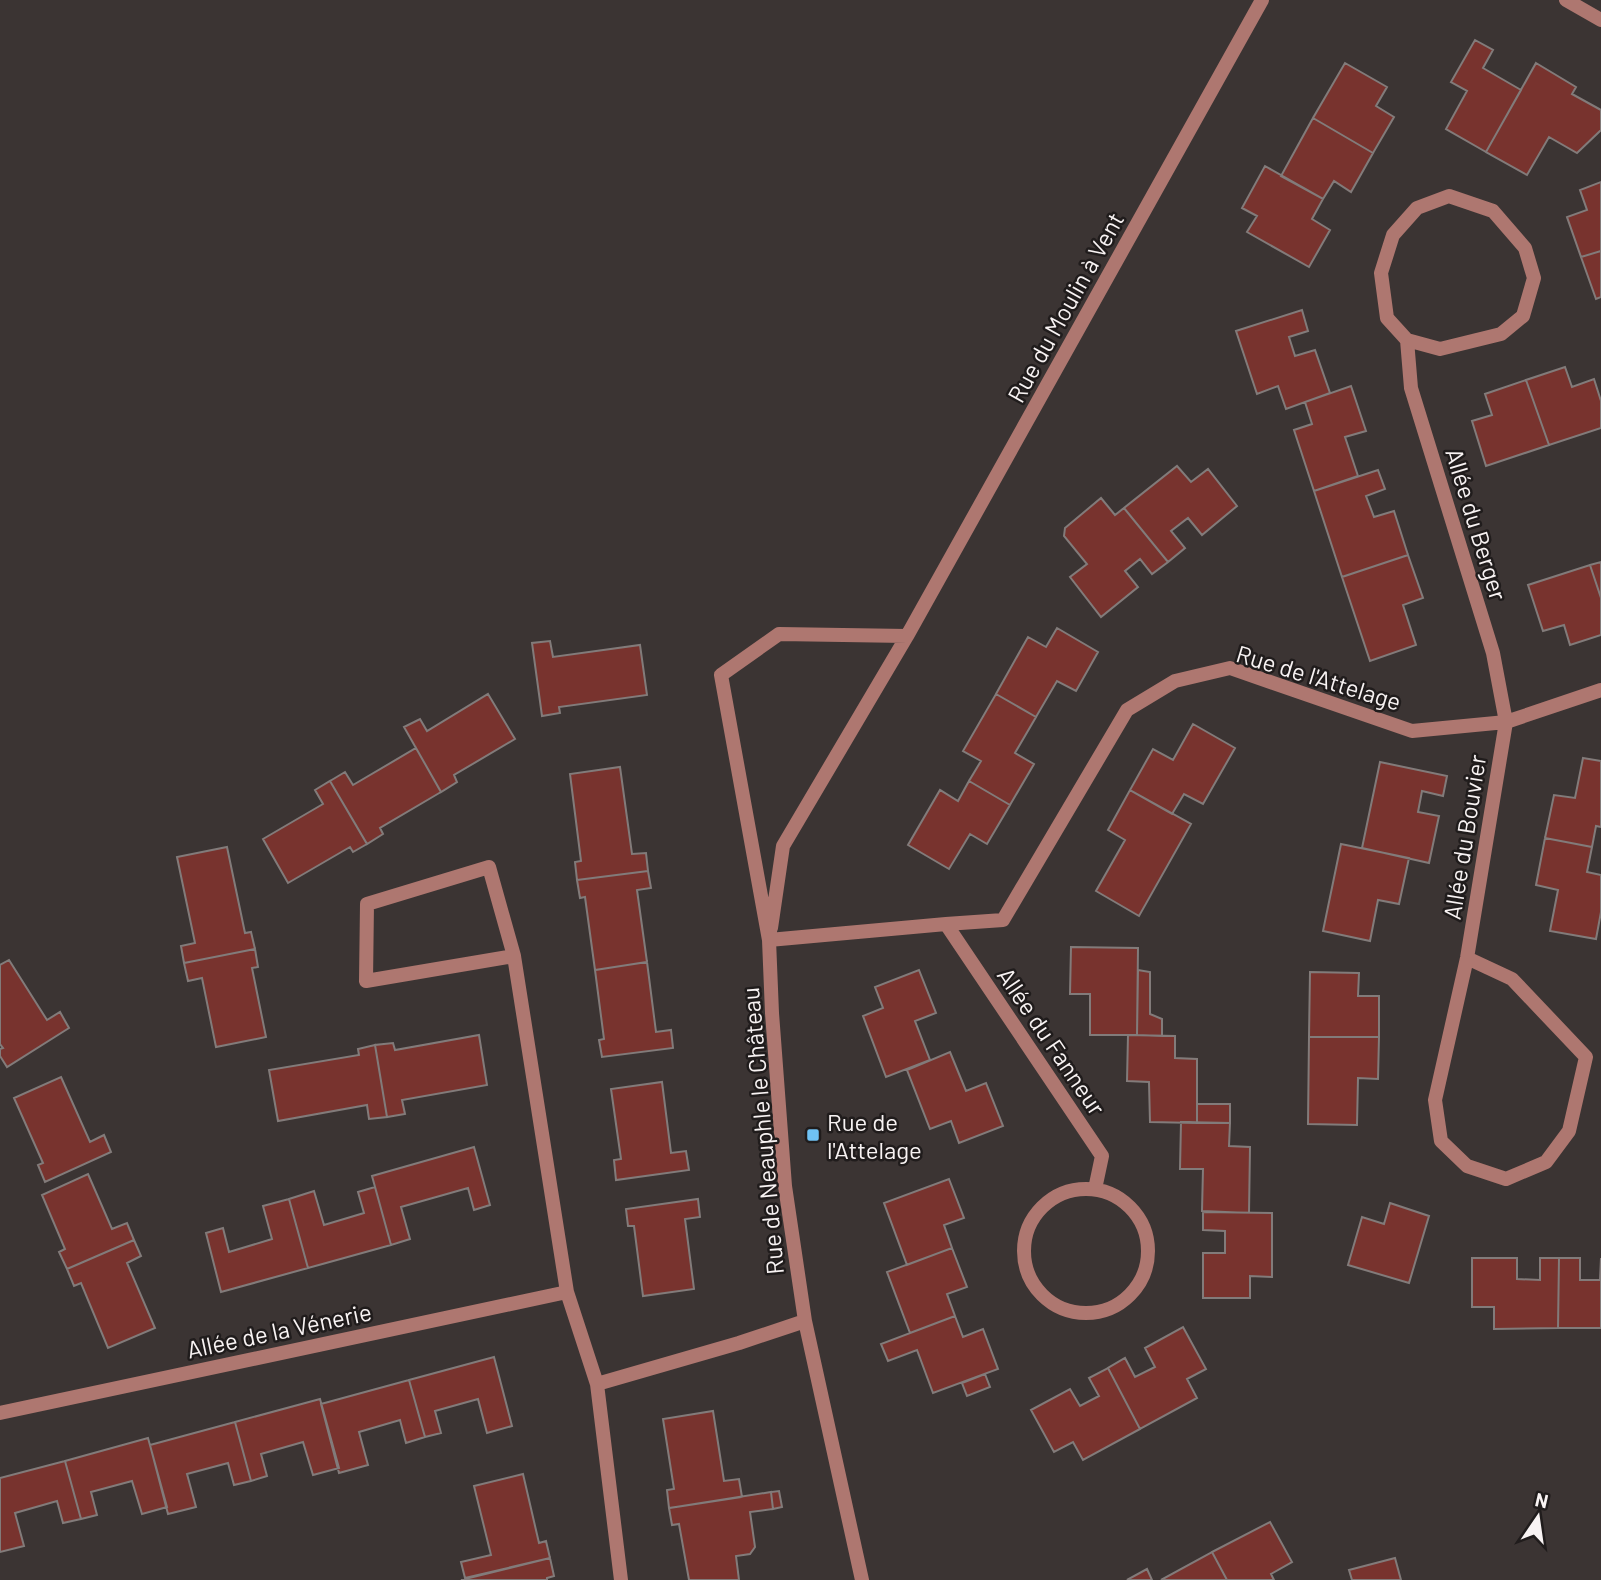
<svg xmlns="http://www.w3.org/2000/svg" width="1601" height="1580" viewBox="0 0 1601 1580" font-family="Barlow,sans-serif">
  <style>
    .building { fill: #78332e; stroke: #827b7a; stroke-width: 2 }
    .lines { fill: none; stroke-linecap: round; stroke-linejoin: round }
    .minor { stroke: #ae7770; stroke-width: 14 }
    .poi-dot { fill: #6fc2f4; stroke: #201c1c; stroke-width: 2.5 }
    .labels { text-anchor: middle; dominant-baseline: central; stroke-width: 5; stroke-linejoin: round; paint-order: stroke }
    .street-label { font-size: 24px; fill: #f8f3f3; stroke: #201c1c }
    .poi-label { font-size: 24px; fill: #f8f3f3; stroke: #201c1c; text-anchor: start }
  </style>
  <rect width="100%" height="100%" fill="#3b3433"/>
  <path class="building" d="M1475,40L1493,50L1483,68L1521,90L1486,152L1446,129L1467,91L1451,82Z
    M1345,63L1387,87L1376,106L1394,117L1373,153L1313,118Z
    M1536,63L1576,87L1572,94L1601,110V130L1577,153L1549,137L1527,175L1486,152Z
    M1313,118L1373,153L1351,192L1334,181L1323,199L1281,176Z
    M1265,166L1323,199L1312,219L1330,230L1309,267L1247,232L1257,216L1242,208Z
    M1601,182V251L1581,257L1567,217L1587,210L1580,190Z
    M1601,251V297L1596,299L1581,257Z
    M1302,310L1308,331L1289,337L1295,356L1315,350L1330,393L1286,409L1278,386L1257,394L1236,331Z
    M1565,367L1572,387L1594,379L1601,401V428L1549,445L1526,380Z
    M1526,380L1549,445L1486,466L1472,421L1492,415L1485,394Z
    M1351,386L1366,431L1345,437L1358,476L1314,491L1294,430L1312,424L1305,402Z
    M1177,466L1191,482L1208,469L1237,506L1202,535L1188,518L1171,531L1185,548L1168,562L1124,508Z
    M1378,470L1385,489L1366,496L1374,517L1394,511L1408,555L1342,577L1314,491Z
    M1101,498L1115,515L1124,508L1168,562L1152,574L1140,559L1125,571L1138,587L1101,617L1070,577L1087,564L1064,536L1065,528Z
    M1408,555L1423,598L1403,605L1416,645L1370,661L1342,577Z
    M1601,562V598L1590,565Z
    M1590,565L1601,598V635L1570,645L1564,625L1543,631L1528,585Z
    M1057,628L1098,652L1076,691L1057,681L1036,717L996,694L1028,637L1046,647Z
    M550,641L553,657L640,645L647,695L559,707L560,713L542,716L532,643Z
    M488,694L515,739L454,775L457,782L441,792L404,727L420,719L427,731Z
    M996,694L1036,717L1015,753L1034,764L1010,805L969,781L981,761L963,751Z
    M1193,724L1235,748L1203,804L1184,794L1172,814L1130,790L1153,749L1173,760Z
    M416,748L441,792L380,828L383,834L367,844L330,781L345,772L353,785Z
    M1583,758L1601,761V827L1596,826L1592,847L1545,838L1554,795L1575,798Z
    M1380,762L1447,776L1443,796L1422,791L1418,812L1439,816L1429,863L1362,848Z
    M620,767L632,854L646,853L648,871L577,880L575,862L581,861L570,774Z
    M330,781L367,844L353,852L350,847L288,883L263,839L323,804L315,790Z
    M969,781L1010,805L987,844L970,834L949,869L908,845L940,790L958,801Z
    M1130,790L1191,824L1139,916L1096,891L1125,840L1108,830Z
    M1545,838L1592,847L1587,872L1601,875V912L1596,939L1550,931L1558,890L1536,885Z
    M1341,844L1409,858L1399,904L1378,900L1370,941L1323,931Z
    M227,847L245,933L251,932L255,949L184,963L181,946L195,943L177,857Z
    M648,871L651,888L637,890L647,962L595,970L585,897L580,898L577,880Z
    M1071,947L1138,948L1137,1035H1090V994H1070Z
    M255,949L258,967L252,968L266,1037L216,1047L202,978L188,981L184,963Z
    M9,960L47,1020L60,1012L69,1028L7,1067L0,1056V1049L3,1048L0,1044V965Z
    M647,962L656,1032L671,1030L673,1048L602,1057L599,1040L604,1039L595,970Z
    M919,970L936,1013L915,1021L930,1060L886,1077L863,1016L883,1008L875,987Z
    M1138,970L1150,972V1014L1162,1019V1036L1137,1035Z
    M1310,972L1359,973L1358,996H1379V1037H1309Z
    M479,1035L487,1085L402,1100L405,1114L387,1117L375,1045L393,1043L395,1050Z
    M1128,1035L1175,1036V1058L1197,1059V1123L1150,1122L1149,1082L1127,1081Z
    M1309,1037H1379L1378,1079L1358,1078L1357,1125L1308,1124Z
    M375,1045L387,1117L369,1119L367,1105L278,1121L269,1070L359,1055L358,1049Z
    M950,1052L966,1091L986,1083L1003,1126L959,1143L951,1121L930,1129L907,1070Z
    M61,1077L90,1142L104,1135L111,1152L45,1182L38,1165L43,1163L14,1098Z
    M662,1082L671,1153L686,1151L689,1170L616,1180L614,1160L621,1159L611,1089Z
    M1197,1104H1230V1123H1197Z
    M1181,1122L1230,1123L1229,1146L1250,1147L1249,1213L1202,1211L1203,1169H1180Z
    M474,1147L490,1205L474,1210L468,1188L401,1207L410,1239L391,1245L372,1176Z
    M88,1174L112,1229L127,1223L134,1240L67,1269L59,1252L65,1249L42,1195Z
    M949,1179L964,1218L944,1225L952,1248L907,1265L884,1203Z
    M375,1187L391,1245L308,1268L289,1199L314,1191L324,1225L364,1213L358,1192Z
    M289,1199L308,1268L221,1292L206,1233L223,1228L229,1252L272,1239L263,1206Z
    M698,1199L700,1217L685,1219L694,1289L643,1296L634,1226H628L626,1209Z
    M1390,1203L1429,1216L1409,1283L1348,1265L1362,1217L1384,1224Z
    M1203,1212L1272,1213V1277L1250,1276V1298H1203V1253H1225V1231L1203,1230Z
    M134,1240L141,1256L127,1263L155,1328L108,1348L81,1283L74,1286L67,1269Z
    M952,1248L967,1287L947,1294L955,1316L910,1333L887,1272Z
    M1472,1258H1517V1279L1540,1280V1258H1559L1558,1328L1494,1329V1307H1472Z
    M1559,1258H1580V1280H1600L1601,1258V1328H1558Z
    M955,1316L963,1337L983,1329L998,1369L933,1393L917,1350L888,1361L881,1344Z
    M1183,1327L1206,1369L1187,1379L1197,1398L1140,1429L1108,1368L1125,1358L1135,1377L1155,1367L1145,1348Z
    M494,1357L512,1426L487,1433L478,1399L435,1411L441,1433L425,1437L409,1380Z
    M1108,1368L1140,1429L1083,1460L1073,1442L1054,1452L1031,1410L1070,1389L1080,1406L1099,1396L1089,1378Z
    M985,1374L990,1387L967,1396L962,1383Z
    M409,1380L425,1437L406,1443L400,1420L359,1432L368,1465L339,1473L321,1404Z
    M320,1399L339,1468L313,1475L303,1442L261,1454L267,1476L251,1481L235,1422Z
    M713,1411L724,1481L739,1479L742,1497L669,1508L667,1490L674,1489L663,1419Z
    M235,1422L251,1481L234,1485L228,1463L187,1474L196,1507L168,1514L150,1445Z
    M148,1438L167,1507L142,1514L132,1481L91,1492L97,1515L81,1519L65,1461Z
    M65,1461L81,1519L63,1523L57,1501L15,1513L24,1546L0,1552V1478Z
    M523,1474L539,1543L546,1541L550,1558L465,1578L461,1562L491,1555L474,1486Z
    M779,1491L782,1507L773,1509L771,1492Z
    M771,1492L773,1509L750,1512L755,1547L750,1554L736,1556L739,1580H689L679,1524L672,1525L669,1508Z
    M1270,1522L1292,1562L1271,1574L1274,1580H1227L1212,1552Z
    M1212,1552L1227,1580H1161Z
    M550,1558L554,1576L547,1578V1580H461Z
    M1395,1558L1401,1580H1352L1349,1570Z
    M1147,1569L1152,1580H1127Z"/>
  <g class="lines">
    <path class="minor" d="M1566,0L1601,20
      M1407,340L1440,349L1501,334L1523,316L1534,278L1525,248L1493,211L1449,196L1417,208L1393,235L1381,273L1387,318L1407,340L1411,388L1493,653L1506,722L1467,958L1435,1100L1441,1141L1467,1166L1506,1179L1546,1162L1569,1131L1586,1057L1512,979L1467,958
      M946,924L1102,1156L1095,1189
      M771,928L783,846L907,636L1262,0
      M769,940L946,924L1003,920L1127,710L1175,681L1230,668L1412,731L1506,722L1601,690
      M514,956L366,981L367,904L489,867L514,956L567,1292L597,1384
      M1024 1251a62 62 0 1 1 124 0a62 62 0 1 1-124 0Z
      M0,1413L567,1292
      M621,1580L597,1384L739,1343L805,1321
      M862,1580L805,1321L785,1186L772,1013L769,940L721,675L779,634L907,636"/>
  </g>
  <rect class="poi-dot" x="806" y="1128" width="14" height="14" rx="3.5"/>
  <g class="labels">
    <g class="street-label">
      <text transform="translate(1065 307) rotate(-61)">Rue du Moulin à Vent</text>
      <text transform="translate(1477 524) rotate(73)">Allée du Berger</text>
      <text transform="translate(1319 677) rotate(17)">Rue de l'Attelage</text>
      <text transform="translate(1464 837) rotate(-81)">Allée du Bouvier</text>
      <text transform="translate(1052 1041) rotate(56)">Allée du Fanneur</text>
      <text transform="translate(762 1131) rotate(-95)">Rue de Neauphle le Château</text>
      <text transform="translate(279 1330) rotate(-12)">Allée de la Vénerie</text>
    </g>
    <g class="poi-label">
      <text x="827" y="1121">Rue de<tspan x="827" dy="28">l'Attelage</tspan></text>
    </g>
  </g>
  <g transform="translate(1538 1517) rotate(13)" stroke="#201c1c" stroke-width="5" paint-order="stroke">
  <path d="M0-5L12 26L0 18L-12 26Z" fill="#f8f3f3"/>
  <text y="-10" font-size="19" font-weight="bold" text-anchor="middle" fill="#f8f3f3">N</text>
  </g>
</svg>
